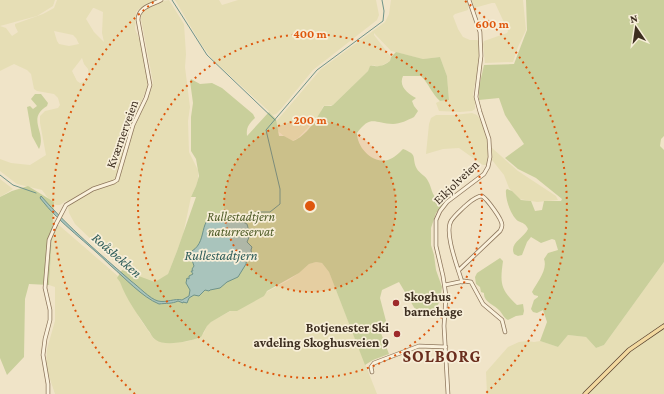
<svg xmlns="http://www.w3.org/2000/svg" width="664" height="394" viewBox="0 0 664 394" font-family="'Crimson Pro',serif">
  <style>
    .farmland { fill: #e6deb5; fill-rule: evenodd }
    .green { fill: #c9cf9b }
    .water { fill: #a9c4bc; stroke: #6f938a }
    .lines { fill: none; stroke-linecap: round; stroke-linejoin: round }
    .stream { stroke: #6f938a; stroke-width: 1 }
    .minor-casing { stroke: #8d765c; stroke-width: 4.5 }
    .major-casing { stroke: #5b4430; stroke-width: 5 }
    .minor { stroke: #faf1dc; stroke-width: 3 }
    .major { stroke: #f3d9a0; stroke-width: 3.5 }
    .ring { fill: none; stroke: #df570d; stroke-width: 2; stroke-dasharray: 2 4 }
    .poi-dot { fill: #9e2a2b; stroke: #f7eed8; stroke-width: 1.5 }
    .labels { text-anchor: middle; dominant-baseline: central; stroke-width: 3.5; stroke-linejoin: round; paint-order: stroke }
    .street-label { font-size: 13px; fill: #3d2e20; stroke: #f7eed8 }
    .park-label { font-size: 13px; font-style: italic; fill: #4d5a26; stroke: #f7eed8 }
    .poi-label { font-size: 13px; font-weight: bold; fill: #3d2e20; stroke: #f7eed8; text-anchor: start }
    .water-label { font-size: 14px; font-style: italic; fill: #2f5d5a; stroke: #f7eed8 }
    .district-label { font-size: 17px; font-weight: bold; letter-spacing: 1px; fill: #6b2e1e; stroke: #f7eed8 }
    .centre { fill: #df570d; stroke: #f7eed8; stroke-width: 2 }
    .ring-label { font-size: 12px; text-anchor: middle; font-weight: bold; fill: #df570d; stroke: #f7eed8; stroke-width: 3.5; stroke-linejoin: round; paint-order: stroke }
  </style>
  <rect width="100%" height="100%" fill="#f0e4c8"/>
  <path class="farmland" d="M0,0H55L53,6L37,16L0,26Z
    M57,0H157L139,9L136,12L135,29L141,43L148,80L147,88L131,126L121,160L117,162L121,167L133,129L151,90L153,82L141,19L142,12L145,9L163,1L169,0L184,24L186,54L185,67L190,107L188,121L189,152L198,170V179L196,186L191,197L183,235L177,251L168,274L157,284L137,283L114,261L75,224L69,213L68,207L70,205L66,201L60,205H56L51,202L42,190L17,184L0,171V159L11,163L30,165L46,155L40,123V116L45,111L58,108L60,105L58,98L54,94L37,91L34,89L31,74L27,70L14,64L0,71V26L6,28L12,36L18,32L15,26V24L43,14L54,8ZM93,8H94L103,12L102,33L104,42L94,32L86,19ZM54,31L73,35L76,38L79,44L69,46L59,44L57,41ZM82,58L84,64L88,69L89,75L86,81L80,83L77,81L72,71Z
    M175,0H219L222,5L238,0H376L379,15L377,20L313,70L281,109L276,114L273,115L213,60L201,44Z
    M391,0H467L468,5V10L455,14L453,16L458,29L463,37L470,40H477L479,41V63L473,94L475,100V109L472,111L460,112L439,111L436,103L440,101L449,100L447,76L440,57L423,59L391,51L374,33V35L391,57L390,61L381,66H376L373,65L370,67L368,71L333,105L323,106L320,115L298,138L292,141L284,136L274,128V124L321,69L385,22L389,14Z
    M472,0H523L526,30L518,47L513,62L485,63L483,44L484,41L507,33L508,31L495,3H492L474,8Z
    M472,113L477,115L480,119L487,139L488,156L486,165H483L459,148L443,149L426,154L429,124L431,118L436,115H454Z
    M492,148L518,171L556,196L558,200L537,202L519,199L509,188L504,175L492,160Z
    M0,179L13,189L0,197Z
    M53,220L119,277L122,286L140,319L154,339L165,343L190,341L204,333L207,325L212,321L289,280L299,273L309,264L316,262L322,263L329,272L377,394H55L46,367L47,349L55,321V287L49,285Z
    M664,262V394H487L486,372L508,347L519,342L527,341L534,342L540,341L558,347L568,335L586,337L596,348L604,345Z"/>
  <path class="green" d="M526,0H664V136L661,139L660,146L664,150V262L604,345L596,348L586,337L568,335L558,347L540,341L547,322L543,310L537,313L533,312L531,309L534,300L538,297V296L534,295L532,292C537,282 548,270 544,259L548,253L558,250L555,240L552,239L541,243L531,237L527,242L522,255L518,256L514,254C509,243 524,238 528,229C526,224 523,223 518,221C511,216 505,199 506,190L507,189L512,191L521,200L531,201L535,211L542,210L544,201H561L562,199L536,178L518,169L505,158L524,144L505,115L499,98L479,100V87L484,65L514,64L527,30Z
    M396,52L423,59L440,57L447,76L449,100L440,101C432,94 429,84 421,76H403C398,87 409,94 416,98L412,101L414,106L418,111L414,117C408,120 400,124 393,124C375,124 371,114 357,133C357,148 373,164 388,160C394,158 399,153 403,149C419,155 411,158 417,169C419,173 426,176 428,181C432,187 431,196 439,200L447,195L450,196L436,213L431,228V245L434,255L436,270L442,287L440,301L433,313L429,318L415,309L399,282L382,290L380,298L386,321L379,328L389,354L373,360L365,365L329,272L322,263L316,262L309,264L299,273L267,291L264,296L237,311H230L211,322L207,326L201,337C191,341 165,347 156,340C152,338 151,333 148,330C138,315 126,299 120,282L117,278L122,270L155,282L168,274L177,251L196,197H191L196,186L199,176L196,159L191,151V117L193,103L190,81L191,79L200,84L212,83L222,88L253,114L255,118C249,124 246,127 247,136L269,112L276,119L279,136H284L293,141C307,136 317,118 324,106H331L333,105L368,71L370,66C374,65 375,67 379,66C383,66 387,63 390,61L391,57Z
    M35,94H41L48,103L47,106C26,119 47,132 39,149L32,136L27,107L30,106L33,109L37,106L31,99Z
    M28,186L54,202L49,285L29,284L25,299L24,357L7,375L0,358V197L12,191Z
    M500,258L503,261C500,283 500,289 517,305L523,304L524,311L523,315L516,316L508,320C504,318 503,315 500,311C495,305 483,302 484,293L481,292L480,287L476,284L475,277L477,273Z"/>
  <path class="water" d="M41,196C68,227 100,254 131,281C138,286 150,299 158,301C166,303 175,298 182,300L189,296L190,290L186,283L187,278L189,279V276L193,274L191,271H193L192,269L194,266L192,260H194L193,258L194,257L192,251C210,240 195,212 225,215C230,215 233,216 235,221L243,222L247,224L250,235L247,242L252,247L251,250L252,255L247,257L246,264L238,277L227,282L220,288L210,290L209,291L205,290L199,296L194,295L189,298L187,303L183,302V303L178,301C172,304 166,303 159,304C142,297 125,278 111,266C88,243 60,224 40,198Z"/>
  <g class="lines">
    <path class="stream" d="M172,0L207,55L275,120
      M0,175L13,185L36,193
      M234,218L256,212H270L280,204V189L266,130L317,70L383,21L384,11L382,0"/>
    <defs>
      <path id="minor" d="M459,270L500,231C501,229 502,228 502,225C502,219 487,199 482,196C475,196 469,203 464,207C460,211 454,216 451,221C444,233 458,268 462,282
        M445,285L464,281L471,282L483,304L502,320L505,332
        M372,372L371,367L374,363L419,346L446,347
        M48,394V384L43,355L45,339L50,320V310L45,288L49,240L56,224L66,205L93,189L114,182L117,180L133,125L146,98L150,85L138,20C138,7 152,5 161,0
        M448,394L444,326L446,296L443,276L436,246V220L440,211L447,202L484,174L488,167L490,157L489,139L480,112L476,97L481,56L480,32L469,0"/>
      <path id="major" d="M585,394L629,350L664,326"/>
    </defs>
    <use href="#minor" class="minor-casing"/>
    <use href="#major" class="major-casing"/>
    <use href="#minor" class="minor"/>
    <use href="#major" class="major"/>
  </g>
  <circle cx="310" cy="206" r="86" fill="#df570d" fill-opacity=".12"/>
  <g class="ring">
    <circle cx="310" cy="206" r="86"/>
    <circle cx="310" cy="206" r="172"/>
    <path d="M135 394A257 257 0 0 1 155 1M465 1A257 257 0 0 1 485 394"/>
  </g>
  <g class="poi-dot">
    <circle cx="396" cy="303" r="4"/>
    <circle cx="397" cy="334" r="4"/>
  </g>
  <g class="labels">
    <g class="street-label">
      <text transform="translate(122 134) rotate(-70)">Kværnerveien</text>
      <text transform="translate(456 182) rotate(-44)">Eikjolveien</text>
    </g>
    <g class="park-label">
      <text x="241" y="216">Rullestadtjern<tspan x="241" dy="15">naturreservat</tspan></text>
    </g>
    <g class="poi-label">
      <text x="404" y="296">Skoghus<tspan x="404" dy="15">barnehage</tspan></text>
      <text x="389" y="327" text-anchor="end">Botjenester Ski<tspan x="389" dy="15">avdeling Skoghusveien 9</tspan></text>
    </g>
    <g class="water-label">
      <text transform="translate(117 255) rotate(41)">Roåsbekken</text>
      <text x="221" y="255">Rullestadtjern</text>
    </g>
    <g class="district-label">
      <text x="442" y="356">SOLBORG</text>
    </g>
  </g>
  <circle cx="310" cy="206" r="6" class="centre"/>
  <g class="ring-label">
    <text x="492" y="28">600 m</text>
    <text x="310" y="38">400 m</text>
    <text x="310" y="124">200 m</text>
  </g>
  <g transform="translate(636 28) rotate(347)" stroke="#f7eed8" stroke-width="3" paint-order="stroke">
  <path d="M0-3L7 15L0 10L-7 15Z" fill="#3d2e20"/>
  <text y="-6" font-size="11" font-weight="bold" text-anchor="middle" fill="#3d2e20">N</text>
  </g>
</svg>
